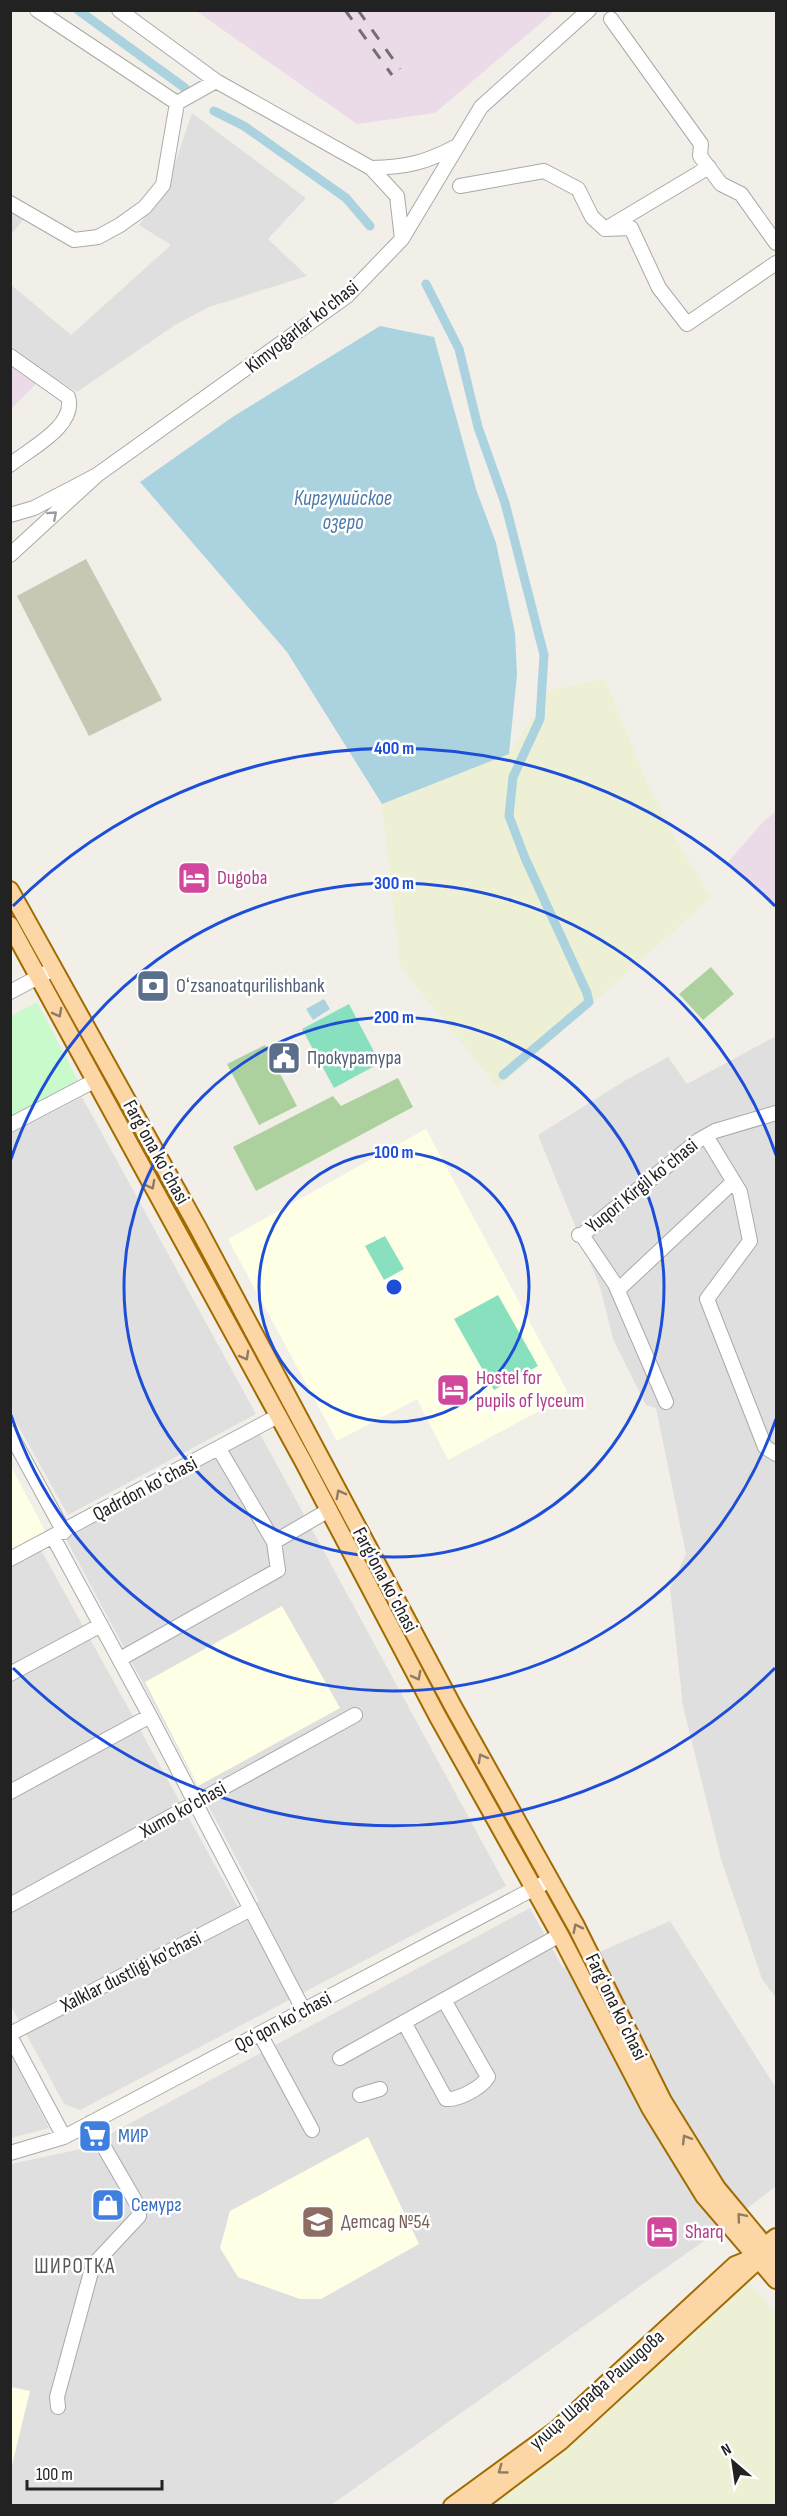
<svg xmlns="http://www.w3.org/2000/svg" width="787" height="2516" viewBox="0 0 787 2516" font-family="'Sofia Sans Condensed',sans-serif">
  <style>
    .residential { fill: #e0dfdf }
    .industrial { fill: #ebdbe8 }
    .education { fill: #ffffe5 }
    .construction { fill: #c7c7b4 }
    .farmland { fill: #eef0d5 }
    .forest { fill: #add19e }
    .park { fill: #c8facc }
    .pitch { fill: #88e0be }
    .water { fill: #aad3df }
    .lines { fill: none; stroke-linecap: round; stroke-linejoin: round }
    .canal { stroke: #aad3df; stroke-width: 9 }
    .minor-casing { stroke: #a9a9a9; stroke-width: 16 }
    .major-casing { stroke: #a06b00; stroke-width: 20 }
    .minor { stroke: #fff; stroke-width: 14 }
    .major { stroke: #fcd6a4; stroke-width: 16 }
    .rail { stroke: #707070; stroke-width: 3; stroke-dasharray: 12 12; stroke-linecap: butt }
    .oneway { stroke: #9c9c9c }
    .oneway2 { stroke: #8f7c63 }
    .ring { fill: none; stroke: #1d4ed8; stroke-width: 3 }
    .labels { text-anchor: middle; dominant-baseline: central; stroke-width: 5; stroke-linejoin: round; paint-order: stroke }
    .street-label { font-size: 20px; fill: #222; stroke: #fff }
    .hotel-label { font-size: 20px; fill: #b23c85; stroke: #fff; text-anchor: start }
    .service-label { font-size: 20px; fill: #4e5e75; stroke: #fff; text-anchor: start }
    .shop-label { font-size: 20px; fill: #366cbe; stroke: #fff; text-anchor: start }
    .education-label { font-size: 20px; fill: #785e54; stroke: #fff; text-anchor: start }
    .water-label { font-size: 21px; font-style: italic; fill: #4a7aab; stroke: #fff }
    .neighbourhood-label { font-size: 21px; letter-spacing: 1.5px; fill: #555; stroke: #fff }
    .centre { fill: #1d4ed8; stroke: #fff; stroke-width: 3 }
    .ring-label { font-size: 18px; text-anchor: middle; font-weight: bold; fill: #1d4ed8; stroke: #fff; stroke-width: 5; stroke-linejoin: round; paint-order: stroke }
  </style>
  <rect width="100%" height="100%" fill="#f2efe9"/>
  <path class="residential" d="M192,113L306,198L268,239L307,276L209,307L175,325L77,392L11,350L10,284L71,335L171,245L139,225L167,187Z
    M11,212L24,219L11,235Z
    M776,1036V1998L762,1979L721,1859L683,1706L670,1588L686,1554L656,1408L646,1405L613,1339L600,1287L538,1135L626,1080L668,1057L687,1084Z
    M82,1097L256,1414L68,1515L11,1413L10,1134Z
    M259,1432L506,1886L80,2110L64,2104L11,2006L10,1565L41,1550L238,1907L59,2003L259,1901L66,1539Z
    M530,1908L563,1968L670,1921L776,2088V2186L711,2236L331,2505H11L10,2164L82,2149Z
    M11,2055L49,2128L11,2138H10Z"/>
  <path class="industrial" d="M196,11H555L435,113L357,124Z
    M11,367L36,384L11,409H10Z
    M776,811V909L728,862L762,823Z"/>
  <path class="education" d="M426,1129L569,1395L448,1460L417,1399L337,1441L228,1239Z
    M10,1464L45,1531L11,1550H10Z
    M282,1606L340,1708L198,1786L145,1682Z
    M368,2137L419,2244L321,2299H300L238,2277L220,2248L230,2211Z
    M11,2387L30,2391L11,2469L10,2387Z"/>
  <path class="construction" d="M86,559L162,700L89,736L17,596Z"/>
  <path class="farmland" d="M605,679L646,780L673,834L711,898L498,1088L400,966L382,804L509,754L549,690Z
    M744,2277L776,2313V2505L492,2506L612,2407Z"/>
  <path class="forest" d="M711,967L734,994L703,1020L679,994Z
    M265,1045L297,1106L259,1125L227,1064Z
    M398,1078L413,1107L256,1191L233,1147L333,1096L341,1106Z"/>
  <path class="park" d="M37,1002L78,1081L11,1116V1016Z"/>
  <path class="pitch" d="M349,1004L380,1063L334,1088L302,1029Z
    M385,1236L404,1269L384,1280L365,1246Z
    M498,1295L538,1366L494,1390L454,1319Z"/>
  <path class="water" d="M380,326L434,337L476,489L496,543L515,633L517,675L509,754L382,804L287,652L140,482L234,416Z
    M324,999L330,1009L313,1020L306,1009Z"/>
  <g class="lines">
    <path class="canal" d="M78,10L185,88
      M214,111L244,126L346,198L370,226
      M426,284L459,349L478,427L505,503L544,655L540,719L513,777L509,816L525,858L587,993L589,1002L503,1075"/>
    <defs>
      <path id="minor" d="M37,10L177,103L216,81
        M119,10L216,81L371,168L397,196L402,239
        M611,19L701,144L700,156L721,184L741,194L776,243
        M371,168C407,167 425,163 457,146
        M460,186L544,171L578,189L592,217L605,229L631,228L659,288L687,324L776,263
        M10,203L74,240L98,237L120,225L145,207L163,185L177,103
        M607,228L709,167
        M10,356L68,397C77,426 29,449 10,465
        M97,475L347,296L402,239L481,107L589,10
        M10,515L34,508L97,475L10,555
        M10,992L46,973
        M10,1125L94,1081
        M706,1136L740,1192L750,1241L707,1299L765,1447L776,1454
        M579,1235H582L699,1140L715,1131L776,1113
        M582,1235L615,1284L666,1402
        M618,1290L733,1182
        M10,1433L64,1532
        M219,1449L274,1542L329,1510
        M53,1537L150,1716L304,2011
        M10,1559L278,1416
        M120,1659L278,1570L274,1542
        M10,1674L101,1625
        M10,1792L150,1716
        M10,1905L355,1715
        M404,2022L446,2099C459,2100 481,2088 488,2077L444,2000
        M10,2034L251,1909
        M260,2034L312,2130
        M10,2036L64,2137
        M340,2058L560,1935
        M360,2095L380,2089
        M10,2153L64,2137L550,1880
        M58,2407L57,2397L91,2272L97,2261L139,2216L138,2207L133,2197L90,2123"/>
      <path id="major" d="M10,890L197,1226L454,1708L576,1926L663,2101L717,2188L776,2259
        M10,925L303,1461L438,1717L560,1935L650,2108L704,2196L776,2280
        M452,2506L556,2430L735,2265L745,2261L776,2237
        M475,2506L561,2441L757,2261"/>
    </defs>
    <use href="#minor" class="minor-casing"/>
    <use href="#major" class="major-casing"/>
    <use href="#minor" class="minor"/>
    <use href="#major" class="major"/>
    <path class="rail" d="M345,10L392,75
      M358,10L400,69"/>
  </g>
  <defs><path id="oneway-chevron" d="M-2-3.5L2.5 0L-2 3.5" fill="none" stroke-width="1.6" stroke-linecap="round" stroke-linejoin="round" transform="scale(1.5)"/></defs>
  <use class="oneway" href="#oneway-chevron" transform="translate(53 515) rotate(-42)"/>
  <g class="oneway2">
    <use href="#oneway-chevron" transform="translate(58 1013) rotate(62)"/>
    <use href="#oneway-chevron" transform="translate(151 1185) rotate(62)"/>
    <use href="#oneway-chevron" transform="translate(245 1356) rotate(61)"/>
    <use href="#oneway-chevron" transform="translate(340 1494) rotate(-118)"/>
    <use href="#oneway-chevron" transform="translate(417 1676) rotate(62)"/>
    <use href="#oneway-chevron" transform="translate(482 1758) rotate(-119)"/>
    <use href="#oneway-chevron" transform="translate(577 1928) rotate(-117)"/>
    <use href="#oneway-chevron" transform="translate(686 2139) rotate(-121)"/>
    <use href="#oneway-chevron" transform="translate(741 2217) rotate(-130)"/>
    <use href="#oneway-chevron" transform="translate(502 2470) rotate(144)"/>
  </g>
  <g class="ring">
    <circle cx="394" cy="1287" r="135"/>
    <circle cx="394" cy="1287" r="270"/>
    <path d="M776 1419A404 404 0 0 1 11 1415M11 1159A404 404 0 0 1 776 1155"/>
    <path d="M775 1668A539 539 0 0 1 13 1668M13 906A539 539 0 0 1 775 906"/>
  </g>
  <defs>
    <symbol id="hotel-square" viewBox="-11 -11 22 22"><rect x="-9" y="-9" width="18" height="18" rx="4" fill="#d1479c" stroke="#fff"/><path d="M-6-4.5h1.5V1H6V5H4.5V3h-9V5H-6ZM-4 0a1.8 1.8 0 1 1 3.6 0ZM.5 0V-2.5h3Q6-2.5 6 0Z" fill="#fff"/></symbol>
    <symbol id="bank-square" viewBox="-11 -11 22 22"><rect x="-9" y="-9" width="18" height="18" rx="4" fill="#5c6f8a" stroke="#fff"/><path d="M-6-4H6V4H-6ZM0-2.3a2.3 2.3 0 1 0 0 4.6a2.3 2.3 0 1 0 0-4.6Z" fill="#fff"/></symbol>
    <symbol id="civic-square" viewBox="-11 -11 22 22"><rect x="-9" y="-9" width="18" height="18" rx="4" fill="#5c6f8a" stroke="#fff"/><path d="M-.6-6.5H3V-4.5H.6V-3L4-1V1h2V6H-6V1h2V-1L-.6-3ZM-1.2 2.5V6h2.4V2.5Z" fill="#fff"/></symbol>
    <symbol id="supermarket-square" viewBox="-11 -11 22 22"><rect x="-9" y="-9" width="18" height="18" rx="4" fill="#3f7fe0" stroke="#fff"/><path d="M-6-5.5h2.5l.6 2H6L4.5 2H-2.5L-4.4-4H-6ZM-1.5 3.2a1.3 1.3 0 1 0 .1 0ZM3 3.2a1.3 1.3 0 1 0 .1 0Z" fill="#fff"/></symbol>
    <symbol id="shop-square" viewBox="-11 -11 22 22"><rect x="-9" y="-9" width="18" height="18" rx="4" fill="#3f7fe0" stroke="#fff"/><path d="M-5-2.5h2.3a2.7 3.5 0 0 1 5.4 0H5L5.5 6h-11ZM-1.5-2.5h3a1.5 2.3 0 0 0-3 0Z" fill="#fff"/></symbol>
    <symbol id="school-square" viewBox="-11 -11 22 22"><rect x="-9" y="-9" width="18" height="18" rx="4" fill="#8d6e63" stroke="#fff"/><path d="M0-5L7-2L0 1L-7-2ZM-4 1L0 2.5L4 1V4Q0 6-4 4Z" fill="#fff"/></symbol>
  </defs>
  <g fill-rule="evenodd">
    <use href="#hotel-square" x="175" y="859" width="38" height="38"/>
    <use href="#bank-square" x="134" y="967" width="38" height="38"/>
    <use href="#civic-square" x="265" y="1039" width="38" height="38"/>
    <use href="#hotel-square" x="434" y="1371" width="38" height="38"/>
    <use href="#supermarket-square" x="76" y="2117" width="38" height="38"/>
    <use href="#shop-square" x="89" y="2186" width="38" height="38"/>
    <use href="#school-square" x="299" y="2203" width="38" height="38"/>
    <use href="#hotel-square" x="643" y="2213" width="38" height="38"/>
  </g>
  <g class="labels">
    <g class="street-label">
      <text transform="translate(302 327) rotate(-38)">Kimyogarlar ko'chasi</text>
      <text transform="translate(156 1152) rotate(61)">Fargʻona koʻchasi</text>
      <text transform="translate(642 1186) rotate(-39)">Yuqori Kirgil koʻchasi</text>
      <text transform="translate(145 1489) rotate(-28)">Qadrdon koʻchasi</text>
      <text transform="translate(385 1580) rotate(62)">Fargʻona koʻchasi</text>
      <text transform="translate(183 1810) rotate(-29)">Xumo ko'chasi</text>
      <text transform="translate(131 1972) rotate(-27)">Xalklar dustligi ko'chasi</text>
      <text transform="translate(616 2007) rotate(64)">Fargʻona koʻchasi</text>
      <text transform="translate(283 2022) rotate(-28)">Qoʻqon koʻchasi</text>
      <text transform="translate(597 2390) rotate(-41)">улица Шарафа Рашидова</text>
    </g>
    <g class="hotel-label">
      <text x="217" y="878">Dugoba</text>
      <text x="476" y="1378">Hostel for<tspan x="476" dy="23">pupils of lyceum</tspan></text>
      <text x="685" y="2232">Sharq</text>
    </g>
    <g class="service-label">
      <text x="176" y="986">Oʻzsanoatqurilishbank</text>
      <text x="307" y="1058">Прокуратура</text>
    </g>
    <g class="shop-label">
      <text x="118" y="2136">МИР</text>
      <text x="131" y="2205">Семург</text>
    </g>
    <g class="education-label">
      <text x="341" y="2222">Детсад №54</text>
    </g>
    <g class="water-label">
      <text x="343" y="498">Киргулийское<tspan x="343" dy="24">озеро</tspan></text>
    </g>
    <g class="neighbourhood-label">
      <text x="75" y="2266">ШИРОТКА</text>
    </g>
  </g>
  <circle cx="394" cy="1287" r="9" class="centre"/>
  <g class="ring-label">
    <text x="394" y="754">400 m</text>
    <text x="394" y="889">300 m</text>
    <text x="394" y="1023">200 m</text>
    <text x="394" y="1158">100 m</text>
  </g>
  <rect width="787" height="2516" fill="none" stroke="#222222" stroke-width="24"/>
  <g transform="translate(733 2462) rotate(331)" stroke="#ffffff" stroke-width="4.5" paint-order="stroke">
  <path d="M0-4.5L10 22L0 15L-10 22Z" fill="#222222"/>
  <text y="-9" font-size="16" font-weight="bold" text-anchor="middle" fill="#222222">N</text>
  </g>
  <path d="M27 2480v9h135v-9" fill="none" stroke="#222222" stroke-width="3"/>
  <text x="36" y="2480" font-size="18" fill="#222222" stroke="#ffffff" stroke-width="4.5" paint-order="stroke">100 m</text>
</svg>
